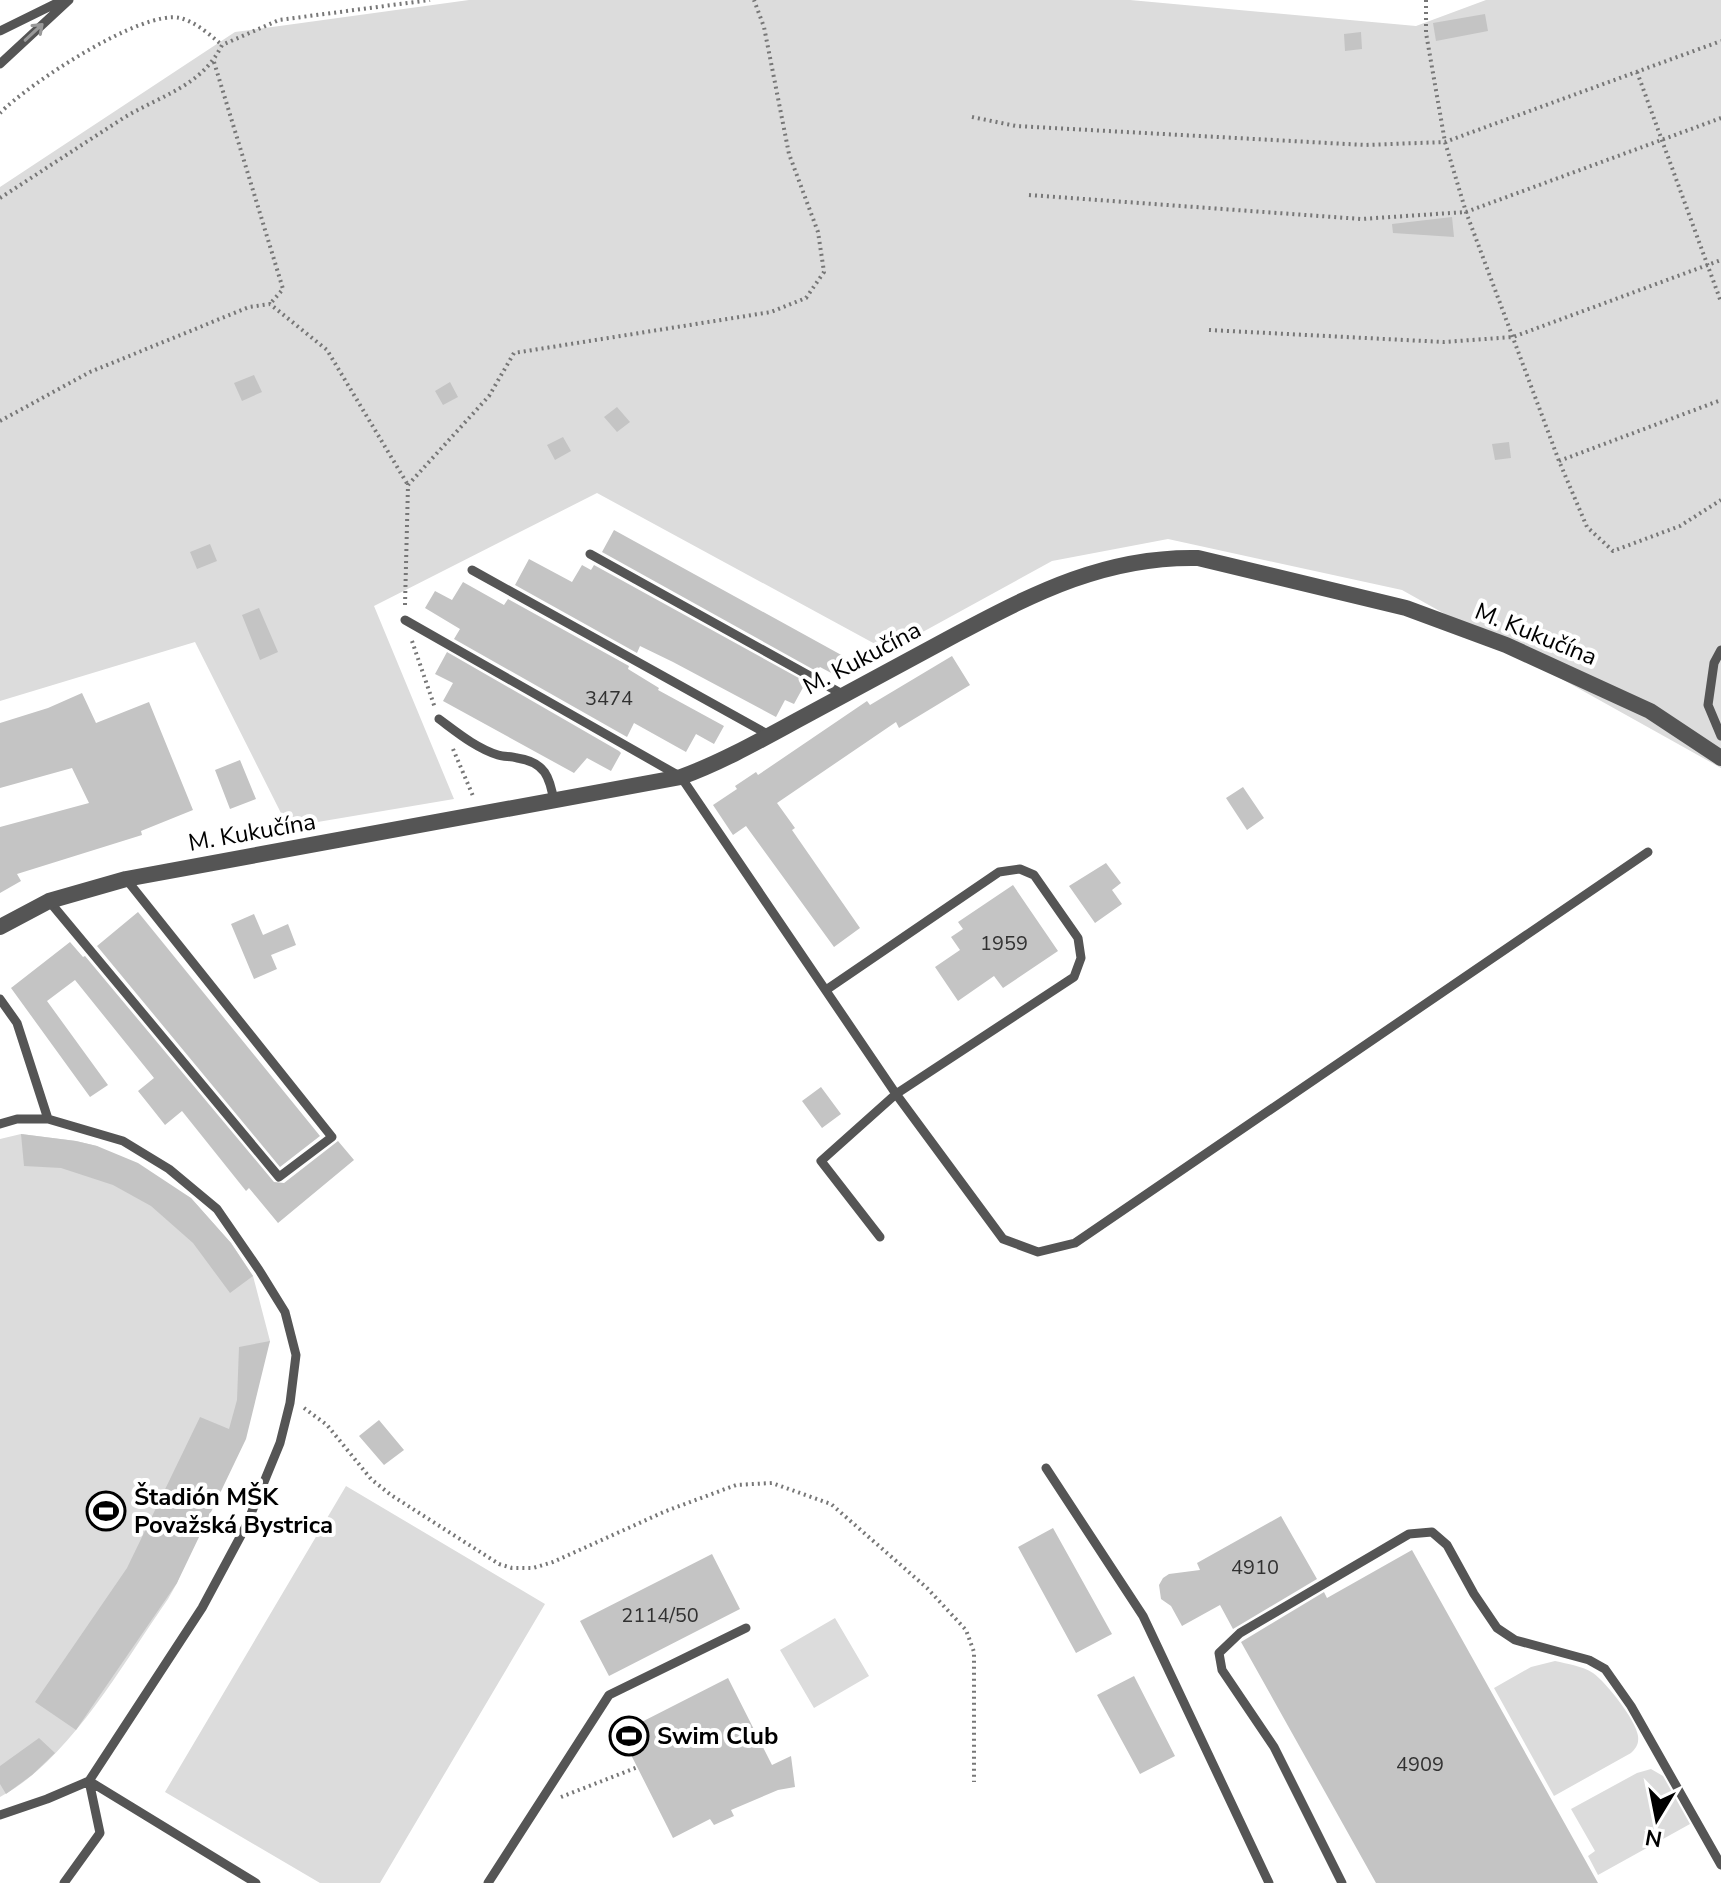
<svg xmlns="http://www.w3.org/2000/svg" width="1721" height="1883" viewBox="0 0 1721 1883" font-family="'Nunito Sans',sans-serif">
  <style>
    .green { fill: #dcdcdc }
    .building { fill: #c4c4c4 }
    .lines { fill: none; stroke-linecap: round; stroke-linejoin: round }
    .path { stroke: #777; stroke-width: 4; stroke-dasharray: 2 4; stroke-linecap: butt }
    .service { stroke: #555; stroke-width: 9 }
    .minor { stroke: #555; stroke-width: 16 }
    .oneway { stroke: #999 }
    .labels { text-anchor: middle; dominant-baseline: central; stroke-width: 8; stroke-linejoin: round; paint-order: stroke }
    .number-label { font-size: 20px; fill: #313131 }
    .street-label { font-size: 24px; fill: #000; stroke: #fff }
    .poi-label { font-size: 24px; font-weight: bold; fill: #000; stroke: #fff; text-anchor: start }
  </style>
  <rect width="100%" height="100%" fill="#fff"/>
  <path class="green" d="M469,0H1130L1416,26L1486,0H1721V768L1402,590L1168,539L1052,561L888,651L597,493L374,606L454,799L288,827L195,642L0,701V187L235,32Z
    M21,1134L76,1141L97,1146L191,1198L231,1243L253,1276L270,1341L177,1583L168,1599C123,1663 70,1760 0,1797V1139Z
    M346,1486L545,1604L380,1883H320L165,1792Z
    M835,1618L869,1676L814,1708L780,1650Z
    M1555,1661C1568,1664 1582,1666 1593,1673C1606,1682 1636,1720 1638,1736C1639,1744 1636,1748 1631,1753L1554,1796L1494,1688L1531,1667Z
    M1651,1769L1663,1776L1690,1824L1598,1875L1588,1856L1595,1851L1571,1809L1637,1773Z"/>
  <path class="building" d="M1485,14L1488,31L1436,41L1433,23Z
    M1361,32L1362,49L1345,51L1344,34Z
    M1452,217L1454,237L1393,233L1392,224Z
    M254,375L262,392L242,401L234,383Z
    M450,382L458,397L443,405L435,391Z
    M617,407L630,422L617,432L604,417Z
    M563,437L571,451L555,460L547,445Z
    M1509,442L1511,458L1495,460L1492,444Z
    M614,530L845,657L835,675L820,667L816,671L602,552Z
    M210,544L217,561L197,569L190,552Z
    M529,559L572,582L582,565L591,570L594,565L806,682L794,704L785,700L776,717L673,662L640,646L637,653L515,585Z
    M463,582L504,605L508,599L629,666L628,669L659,688L658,690L724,726L714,744L696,734L686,752L634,723L627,737L454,639L460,629L425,608L435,591L452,600Z
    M259,608L278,652L260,660L242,615Z
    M447,652L619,751L621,753L611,771L587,758L574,773L443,701L453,683L435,674Z
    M952,656L970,685L899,728L896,722L777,803L795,828L792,830L860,928L834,947L746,826L733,835L713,805L737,789L735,786L756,772L758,775L867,701L870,705Z
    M82,693L96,723L149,702L193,810L141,831L142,835L17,874L21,881L0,893V827L89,803L72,768L0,788V723L48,708Z
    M240,760L256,799L230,809L215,770Z
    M1243,787L1264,818L1247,830L1226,798Z
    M1106,863L1121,883L1112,890L1122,904L1095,923L1069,886Z
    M1013,885L1058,951L1003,988L994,976L958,1001L935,967L960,950L951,937L963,929L958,922Z
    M138,912L320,1136L280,1167L97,946Z
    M254,914L263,935L288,924L296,945L271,955L277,969L254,979L231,924Z
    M70,942L83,957L85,956L274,1182L284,1183L338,1141L354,1160L278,1223L249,1188L246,1191L182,1111L165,1125L150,1106L138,1091L154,1078L75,980L47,1001L108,1085L90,1097L11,988Z
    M821,1087L841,1114L822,1128L802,1101Z
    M21,1134L76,1141L97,1146L138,1163L191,1198L231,1243L253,1276L230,1293L193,1243L151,1206L113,1185L61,1168L24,1166Z
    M270,1341L246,1439L177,1583L76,1730L35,1702L127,1568L200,1417L229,1429L237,1400L239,1347Z
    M379,1420L404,1450L384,1465L359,1436Z
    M1281,1516L1317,1579L1233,1629L1220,1605L1182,1626L1171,1606L1161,1599L1159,1585L1163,1578L1169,1574L1200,1570L1197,1563Z
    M1053,1528L1112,1634L1076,1653L1018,1547Z
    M1412,1550L1598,1883H1376L1241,1642L1324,1592L1327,1598Z
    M712,1554L740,1609L609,1676L580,1621Z
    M1134,1676L1175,1756L1140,1774L1097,1695Z
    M728,1678L772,1765L791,1756L795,1787L778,1790L731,1810L734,1816L714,1825L710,1819L673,1838L620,1733Z
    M39,1738L55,1753L32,1775L6,1794L0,1784V1766Z"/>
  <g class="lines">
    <path class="path" d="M1426,0V33L1445,142L1466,212L1559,461L1587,527L1613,551L1680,526L1721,500
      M214,62L283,289L270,304
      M1637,72L1721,302
      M0,113C27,85 142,9 180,18C196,22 210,35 222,45
      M972,117L1016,126L1365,145L1445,142L1721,41
      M1029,195L1361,219L1466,212L1721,118
      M0,198C42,171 83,144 125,117C162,95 202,86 222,45L279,20L430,0
      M1209,330L1444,342L1513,337L1721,260
      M0,421L90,372L249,307L270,304L327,350L408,485
      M1559,461L1721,400
      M405,605L408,485L489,396L514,353L771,312L806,298L824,272L818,232L789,154L764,27L754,0
      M412,641L435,708
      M453,749L473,796
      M304,1408L327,1425L371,1479L391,1495L499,1564L512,1568H533L553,1562L666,1511L736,1485L772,1483L831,1504L927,1588L966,1630L974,1652V1782
      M561,1797L638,1767"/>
    <path class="service" d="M0,31L63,0
      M0,64L69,0
      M590,554L844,695
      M472,570L769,735
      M405,620L681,777L896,1094L1003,1239L1038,1252L1075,1243L1648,852
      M1721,650L1714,663L1708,705L1721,736
      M439,719C458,733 476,748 498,755C504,757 511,756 517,758C545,762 550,777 554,802
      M49,901L279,1177L332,1137L126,879
      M826,990L999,872L1020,869L1034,875L1078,938L1081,958L1074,977L896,1094L821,1161L880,1237
      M0,999L17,1023L48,1119
      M0,1124L17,1119H48L123,1141L169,1169L217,1209L259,1270L285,1312L296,1355L290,1403L280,1443L246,1526L202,1608L89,1781L47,1799L0,1815
      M1046,1468L1143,1616L1269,1883
      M64,1883L100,1833L89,1781L256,1883
      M488,1883L609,1695L746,1628
      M1342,1883L1274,1747L1222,1670L1219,1653L1240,1633L1409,1534L1432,1532L1447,1545L1474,1594L1497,1628L1515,1640L1589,1660L1605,1669L1631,1706L1721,1865"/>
    <path class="minor" d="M0,927L49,901L126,879L681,777C725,761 766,737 807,715C857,688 907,661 957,634C1036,592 1107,556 1198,558L1406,608L1506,645L1650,711L1721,758"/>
  </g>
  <defs><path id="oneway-shaft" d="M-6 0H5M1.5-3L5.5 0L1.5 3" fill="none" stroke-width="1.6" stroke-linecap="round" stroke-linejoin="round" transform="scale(2)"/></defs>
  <use class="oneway" href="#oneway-shaft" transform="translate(34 32) rotate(-43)"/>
  <defs>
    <symbol id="stadium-ring" viewBox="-11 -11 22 22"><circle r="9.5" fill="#fff" stroke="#000" stroke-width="1.5"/><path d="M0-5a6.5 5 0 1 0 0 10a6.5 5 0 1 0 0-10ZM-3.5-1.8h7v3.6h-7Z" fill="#000"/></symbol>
  </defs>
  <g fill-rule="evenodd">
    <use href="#stadium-ring" x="84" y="1489" width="44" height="44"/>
    <use href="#stadium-ring" x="607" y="1714" width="44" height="44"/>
  </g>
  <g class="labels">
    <g class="number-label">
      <text x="609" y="698">3474</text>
      <text x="1004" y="943">1959</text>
      <text x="1255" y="1567">4910</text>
      <text x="660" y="1615">2114/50</text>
      <text x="1420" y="1764">4909</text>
    </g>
    <g class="street-label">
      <text transform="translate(1536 634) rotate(22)">M. Kukučína</text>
      <text transform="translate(862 658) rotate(-28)">M. Kukučína</text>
      <text transform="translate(252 832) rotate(-10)">M. Kukučína</text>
    </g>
    <g class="poi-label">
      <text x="134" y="1497">Štadión MŠK<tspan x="134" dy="28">Považská Bystrica</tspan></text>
      <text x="657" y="1736">Swim Club</text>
    </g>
  </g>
  <g transform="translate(1657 1819) rotate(190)" stroke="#ffffff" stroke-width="6" paint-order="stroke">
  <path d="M0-6L14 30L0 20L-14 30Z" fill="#000000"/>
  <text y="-12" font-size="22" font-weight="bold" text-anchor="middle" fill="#000000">N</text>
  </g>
</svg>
